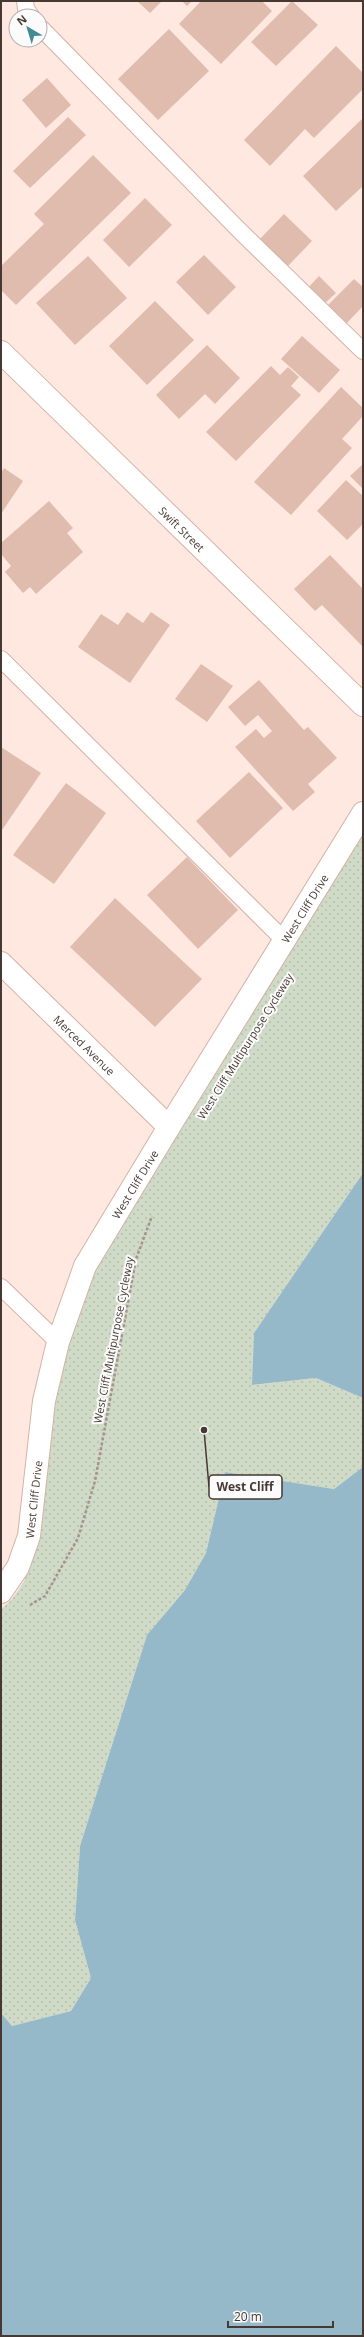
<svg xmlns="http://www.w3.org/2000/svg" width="364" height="2337" viewBox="0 0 364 2337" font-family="'Open Sans',sans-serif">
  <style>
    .park { fill: url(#park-dots) }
    .water { fill: #96b9ca }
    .building { fill: #e0bcae }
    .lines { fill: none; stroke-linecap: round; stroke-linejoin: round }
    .service-casing { stroke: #d5b2a4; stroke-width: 18 }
    .minor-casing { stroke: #d5b2a4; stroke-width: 24 }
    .tertiary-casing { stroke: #d5b2a4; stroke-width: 24 }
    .path { stroke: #a6938c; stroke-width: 2.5; stroke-dasharray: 3 2; stroke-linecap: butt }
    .service { stroke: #fff; stroke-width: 16 }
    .minor { stroke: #fff; stroke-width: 22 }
    .tertiary { stroke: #fff; stroke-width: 22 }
    .labels { text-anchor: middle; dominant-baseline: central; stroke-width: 4; stroke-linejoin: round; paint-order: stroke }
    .street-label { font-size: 11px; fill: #463832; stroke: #fbfbfb }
    .leader { fill: none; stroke: #463832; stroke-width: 1.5 }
    .callout-dot { fill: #463832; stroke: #fbfbfb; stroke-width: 1.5 }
    .callout { fill: #fbfbfb; stroke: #463832; stroke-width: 1.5 }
    .callout-label { font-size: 12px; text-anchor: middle; font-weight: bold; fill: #463832 }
  </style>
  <defs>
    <pattern id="park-dots" width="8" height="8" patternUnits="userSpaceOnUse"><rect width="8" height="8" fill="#cfdbc7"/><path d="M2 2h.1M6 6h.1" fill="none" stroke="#b3bdab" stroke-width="1.8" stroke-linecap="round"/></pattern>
  </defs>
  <rect width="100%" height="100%" fill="#ffe8df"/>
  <path class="park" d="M363,831V1173L254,1333L253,1385L316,1378L363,1398V1467L334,1489L225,1472L206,1553L185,1590L147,1635L80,1846L75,1920L91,1978L71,2011L12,2026L1,2013V1609C22,1594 31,1567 37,1543L62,1340L138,1183Z"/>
  <path class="water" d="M363,1173V1398L316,1378L252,1385L254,1333Z
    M363,1467V2336H1V2013L12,2026L71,2011L91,1978L75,1920L80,1846L147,1635L185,1590L206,1553L225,1472L334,1489Z"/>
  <path class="building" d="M137,1H162L150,13Z
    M182,1H192L187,6Z
    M201,1H262L272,11L221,64L179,24Z
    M292,1L318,25L276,66L251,42Z
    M169,29L209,71L158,120L118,79Z
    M336,46L363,73V89L314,138L305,129L270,166L244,140Z
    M47,78L71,105L46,128L22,100Z
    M68,117L86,135L30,188L13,171Z
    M363,118V186L336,211L303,176Z
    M93,155L131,193L16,305L1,290V266L44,224L34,214Z
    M145,198L172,225L129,267L103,240Z
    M284,214L312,241L287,267L259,240Z
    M204,255L236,287L208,315L176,282Z
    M88,256L127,298L75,345L36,303Z
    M319,276L336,293L323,305L307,289Z
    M354,279L363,287V306L346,324L327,306Z
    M155,301L194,340L147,385L109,346Z
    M302,336L340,370L319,393L281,359Z
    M207,345L240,378L215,404L205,394L179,419L156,395Z
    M271,366L280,375L288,367L299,377L291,386L301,395L236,461L206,432Z
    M341,387L363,408V416L342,439L352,448L291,515L254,482Z
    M363,464V489L350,476Z
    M4,468L23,481L1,514V473Z
    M346,480L363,496V524L347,540L317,511Z
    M49,501L73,528L67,533L83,552L36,594L30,587L23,593L5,572L11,566L1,554V543Z
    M330,555L363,589V647L322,605L315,611L294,589Z
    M127,612L143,623L151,612L170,625L130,683L78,647L101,614L118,625Z
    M201,664L233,686L207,722L175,699Z
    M259,680L304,730L308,727L337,758L308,784L315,792L293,811L235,747L256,729L264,738L272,731L258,715L245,726L228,707Z
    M1,747L41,773L2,830H1Z
    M249,772L283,808L230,858L196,821Z
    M66,783L106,813L54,884L13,855Z
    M187,857L238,910L198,949L147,895Z
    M115,898L202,979L155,1027L70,947Z"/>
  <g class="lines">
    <defs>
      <path id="service" d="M25,1L26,9L31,16
        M40,27L239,230L363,351
        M1,659L285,941
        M1,1287L58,1342"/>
      <g id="minor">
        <path id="s1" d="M1,963L169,1127"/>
      </g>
      <g id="tertiary">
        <path id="s2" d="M1,352L363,705"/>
        <path id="s3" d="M1,1592L18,1567L29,1536L44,1401L58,1342L85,1266L169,1127L363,813"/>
      </g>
    </defs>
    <use href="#service" class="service-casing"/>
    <use href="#minor" class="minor-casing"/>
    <use href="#tertiary" class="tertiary-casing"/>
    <path class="path" d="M30,1605L45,1596L78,1538L95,1481L136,1259L152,1216"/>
    <use href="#service" class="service"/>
    <use href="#minor" class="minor"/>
    <use href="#tertiary" class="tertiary"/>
  </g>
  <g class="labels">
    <g class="street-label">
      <text stroke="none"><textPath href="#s2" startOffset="253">Swift Street</textPath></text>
      <text stroke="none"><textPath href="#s3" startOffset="760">West Cliff Drive</textPath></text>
      <text stroke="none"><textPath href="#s1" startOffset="117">Merced Avenue</textPath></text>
      <text transform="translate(245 1046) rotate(-58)">West Cliff Multipurpose Cycleway</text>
      <text stroke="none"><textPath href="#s3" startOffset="436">West Cliff Drive</textPath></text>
      <text transform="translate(113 1340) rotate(-79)">West Cliff Multipurpose Cycleway</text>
      <text stroke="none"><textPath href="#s3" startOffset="100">West Cliff Drive</textPath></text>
    </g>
  </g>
  <path class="leader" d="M204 1430L209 1487"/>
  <circle class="callout-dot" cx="204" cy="1430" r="4"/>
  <rect class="callout" x="209" y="1475" width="73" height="24" rx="4"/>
  <g class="callout-label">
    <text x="245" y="1491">West Cliff</text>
  </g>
  <rect width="364" height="2337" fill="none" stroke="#463832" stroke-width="4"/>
  <g transform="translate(28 28) rotate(322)"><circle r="19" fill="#fbfbfb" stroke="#b3adab"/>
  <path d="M0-3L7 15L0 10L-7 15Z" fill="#448996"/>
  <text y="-6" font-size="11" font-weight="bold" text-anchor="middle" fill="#463832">N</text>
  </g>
  <path d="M228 2321v6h105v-6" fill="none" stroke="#463832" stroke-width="2"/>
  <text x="234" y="2321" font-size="12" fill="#463832" stroke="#fbfbfb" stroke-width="3" paint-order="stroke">20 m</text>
</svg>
